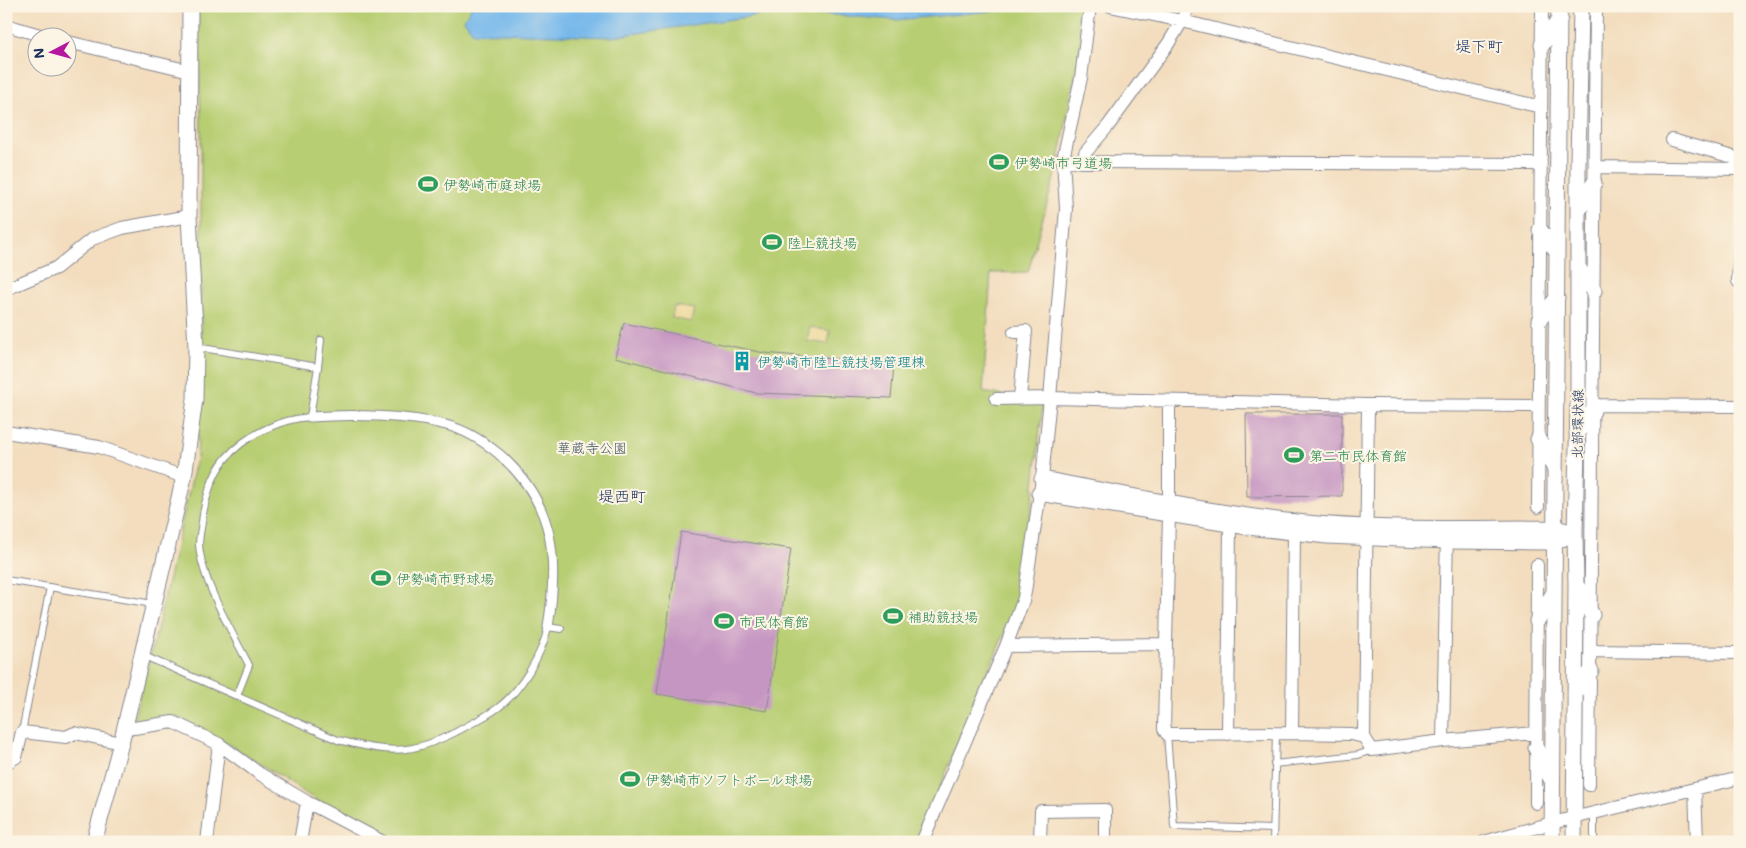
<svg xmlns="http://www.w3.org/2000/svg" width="1746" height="848" viewBox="0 0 1746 848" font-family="Mali,'Klee One',sans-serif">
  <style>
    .green { fill: #b7ce72; stroke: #697e68 }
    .sand { fill: #eeda9e; stroke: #84847e }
    .water { fill: #76b8eb; stroke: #4874a4 }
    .building { fill: #c696c2 }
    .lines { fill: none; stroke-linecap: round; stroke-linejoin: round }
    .service-casing { stroke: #87868e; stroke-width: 8 }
    .pedestrian-casing { stroke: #87868e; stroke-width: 11 }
    .minor-casing { stroke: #87868e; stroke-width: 14 }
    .tertiary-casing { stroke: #87868e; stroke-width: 17 }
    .service { stroke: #fff; stroke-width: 6 }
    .pedestrian { stroke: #fff; stroke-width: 9 }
    .minor { stroke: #fff; stroke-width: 12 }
    .tertiary { stroke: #fff; stroke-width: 15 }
    .labels { text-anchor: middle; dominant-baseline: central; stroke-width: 4; stroke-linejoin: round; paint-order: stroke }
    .leisure-label { font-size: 14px; fill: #27864d; stroke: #fcf5e5; text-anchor: start }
    .culture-label { font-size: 14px; fill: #0d838f; stroke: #fcf5e5; text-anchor: start }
    .street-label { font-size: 14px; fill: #1b2f5e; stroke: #fcf5e5 }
    .park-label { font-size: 14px; fill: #425763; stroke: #fcf5e5 }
    .quarter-label { font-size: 16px; fill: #1b2f5e; stroke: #fcf5e5 }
  </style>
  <rect width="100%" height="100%" fill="#fcf5e5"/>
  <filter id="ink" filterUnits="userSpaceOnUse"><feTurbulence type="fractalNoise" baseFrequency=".02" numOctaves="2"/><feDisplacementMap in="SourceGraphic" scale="10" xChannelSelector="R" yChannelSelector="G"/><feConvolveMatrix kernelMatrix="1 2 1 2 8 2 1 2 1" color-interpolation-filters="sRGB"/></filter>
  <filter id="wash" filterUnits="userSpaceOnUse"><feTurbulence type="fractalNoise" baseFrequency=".0096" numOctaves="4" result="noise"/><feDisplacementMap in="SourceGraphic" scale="20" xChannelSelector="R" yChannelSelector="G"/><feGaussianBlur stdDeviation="1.12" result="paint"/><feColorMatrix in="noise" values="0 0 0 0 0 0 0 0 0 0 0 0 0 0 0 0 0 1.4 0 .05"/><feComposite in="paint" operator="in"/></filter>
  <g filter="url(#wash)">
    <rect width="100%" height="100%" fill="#f3ddbe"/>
    <path class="green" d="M198,6H1086L1087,12L1059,160L1028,272L991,273L983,392L1043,402L1032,504L1016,605L917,842H395L342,817L247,755L176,716L133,722L155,638L197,457L201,382V130Z"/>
    <path class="sand" d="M674,306L694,309L691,322L672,318Z
      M810,327L830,331L828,344L807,341Z"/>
    <path class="water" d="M472,6H1036V7L895,20L787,11L611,37L473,32L464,20Z"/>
    <g id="blocks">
      <path class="building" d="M624,323L764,353L894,364L891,398L756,393L615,357Z
        M1246,414H1342V496L1247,497Z
        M681,532L791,549L767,711L657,694Z"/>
    </g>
  </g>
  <g filter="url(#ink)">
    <use href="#blocks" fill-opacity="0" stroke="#87868e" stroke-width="1"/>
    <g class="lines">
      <defs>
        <path id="service" d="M196,347L318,367
          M6,580L153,604
          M142,655L338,740C360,745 383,752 406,749C424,747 440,740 456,732C470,724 486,717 499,707C521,690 542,655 548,627L561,629
          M237,696L249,665C232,632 202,582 199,545C199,538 201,529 202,522C204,502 212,474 226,458C246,435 280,419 310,417L318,367L321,340
          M22,732L50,587
          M1167,734L1174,826L1273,829
          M1274,764L1358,755L1372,750
          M1273,842L1276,733
          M1594,842V813"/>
        <path id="pedestrian" d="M310,417C350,414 407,415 446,425C466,430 483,441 499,454C555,503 559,558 548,627"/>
        <path id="minor" d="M1110,6L1182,21L1541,107
          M6,25L50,38
          M68,42L190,71
          M1672,140L1740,159
          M1063,159L1083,162L1541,164
          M1083,162L1085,153L1108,126L1168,44L1182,21L1188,6
          M1595,167L1740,169
          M1738,281L1740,249
          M6,289L56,268L92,239L122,228L189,216
          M1014,332L1026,331L1020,398
          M996,399L1050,398L1368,405L1539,406
          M1169,401V515L1164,729L1167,734L1292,733L1351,734L1364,737
          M1368,405L1364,737L1372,750L1443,741L1536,733
          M1593,405L1740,406
          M6,432L99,447L184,477
          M1538,507L1542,6
          M1006,646L1165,644
          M1592,651L1740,653
          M125,726L134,728L173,722L219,744L260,774L307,802L383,842
          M1292,733L1294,532
          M1228,734L1230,524
          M1443,741L1447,531
          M6,763L16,757L22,732L66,737L75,733L121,743
          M1589,785L1596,6
          M1695,789L1697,842
          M1536,803L1537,565
          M207,842L219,744
          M300,842L307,802
          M922,842L1006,646L1024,598L1042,479L1050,398L1066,209L1063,159L1081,78L1090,6
          M1040,842L1041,811L1105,810V842
          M1484,842L1552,823L1740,778"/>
        <path id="tertiary" d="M1542,45L1560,18
          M1579,210L1594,183
          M1540,230L1557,252
          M1578,267L1594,291
          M1539,320L1557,298
          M1577,433L1593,411
          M1538,439L1555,469
          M1042,479C1126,495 1211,513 1296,522C1381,531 1468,528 1554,528L1564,530
          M1039,493L1248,527L1327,536L1447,541L1554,542L1564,538
          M1577,586L1592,615
          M1537,621L1554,592
          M1575,694L1591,671
          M1536,748L1551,779
          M94,842L121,743L184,477L195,399L196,347L189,216L190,6
          M1552,842L1559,6
          M1574,842L1576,585L1575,533L1578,406V165L1581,6"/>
      </defs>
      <use href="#service" class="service-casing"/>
      <use href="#pedestrian" class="pedestrian-casing"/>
      <use href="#minor" class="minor-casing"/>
      <use href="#tertiary" class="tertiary-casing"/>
      <use href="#service" class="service"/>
      <use href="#pedestrian" class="pedestrian"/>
      <use href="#minor" class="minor"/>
      <use href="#tertiary" class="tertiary"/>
    </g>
  </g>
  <defs>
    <symbol id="stadium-bare" viewBox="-9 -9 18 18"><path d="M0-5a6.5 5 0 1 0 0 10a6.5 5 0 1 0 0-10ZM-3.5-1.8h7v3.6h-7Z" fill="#2e9e5b" stroke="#fcf5e5" stroke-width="2.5" paint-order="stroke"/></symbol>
    <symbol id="building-bare" viewBox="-9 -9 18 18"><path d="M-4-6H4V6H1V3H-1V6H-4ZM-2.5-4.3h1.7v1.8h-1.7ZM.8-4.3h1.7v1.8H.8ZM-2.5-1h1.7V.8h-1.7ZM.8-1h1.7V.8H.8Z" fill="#0f9aa8" stroke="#fcf5e5" stroke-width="2.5" paint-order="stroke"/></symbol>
  </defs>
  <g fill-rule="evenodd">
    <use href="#stadium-bare" x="985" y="148" width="28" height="28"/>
    <use href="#stadium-bare" x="414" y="170" width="28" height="28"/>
    <use href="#stadium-bare" x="758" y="228" width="28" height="28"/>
    <use href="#building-bare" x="728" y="347" width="28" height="28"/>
    <use href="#stadium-bare" x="1280" y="441" width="28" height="28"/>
    <use href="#stadium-bare" x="367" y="564" width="28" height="28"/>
    <use href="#stadium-bare" x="879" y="602" width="28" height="28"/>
    <use href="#stadium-bare" x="710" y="607" width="28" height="28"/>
    <use href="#stadium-bare" x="616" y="765" width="28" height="28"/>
  </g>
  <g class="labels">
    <g class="leisure-label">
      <text x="1014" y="162">伊勢崎市弓道場</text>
      <text x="443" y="184">伊勢崎市庭球場</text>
      <text x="787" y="242">陸上競技場</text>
      <text x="1309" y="455">第二市民体育館</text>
      <text x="396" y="578">伊勢崎市野球場</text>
      <text x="908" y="616">補助競技場</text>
      <text x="739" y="621">市民体育館</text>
      <text x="645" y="779">伊勢崎市ソフトボール球場</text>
    </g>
    <g class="culture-label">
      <text x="757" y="361">伊勢崎市陸上競技場管理棟</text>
    </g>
    <g class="street-label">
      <text transform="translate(1577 424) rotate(-89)">北部環状線</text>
    </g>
    <g class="park-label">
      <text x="592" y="447">華蔵寺公園</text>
    </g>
    <g class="quarter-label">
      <text x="1479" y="45">堤下町</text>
      <text x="622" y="495">堤西町</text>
    </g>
  </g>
  <rect width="1746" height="848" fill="none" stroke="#fcf5e5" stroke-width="25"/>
  <g transform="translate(52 52) rotate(264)"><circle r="24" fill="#fcf5e5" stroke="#a2a6af"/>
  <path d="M0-4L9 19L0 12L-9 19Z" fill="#b5179e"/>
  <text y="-8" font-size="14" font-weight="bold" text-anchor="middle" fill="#1b2f5e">N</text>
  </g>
</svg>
